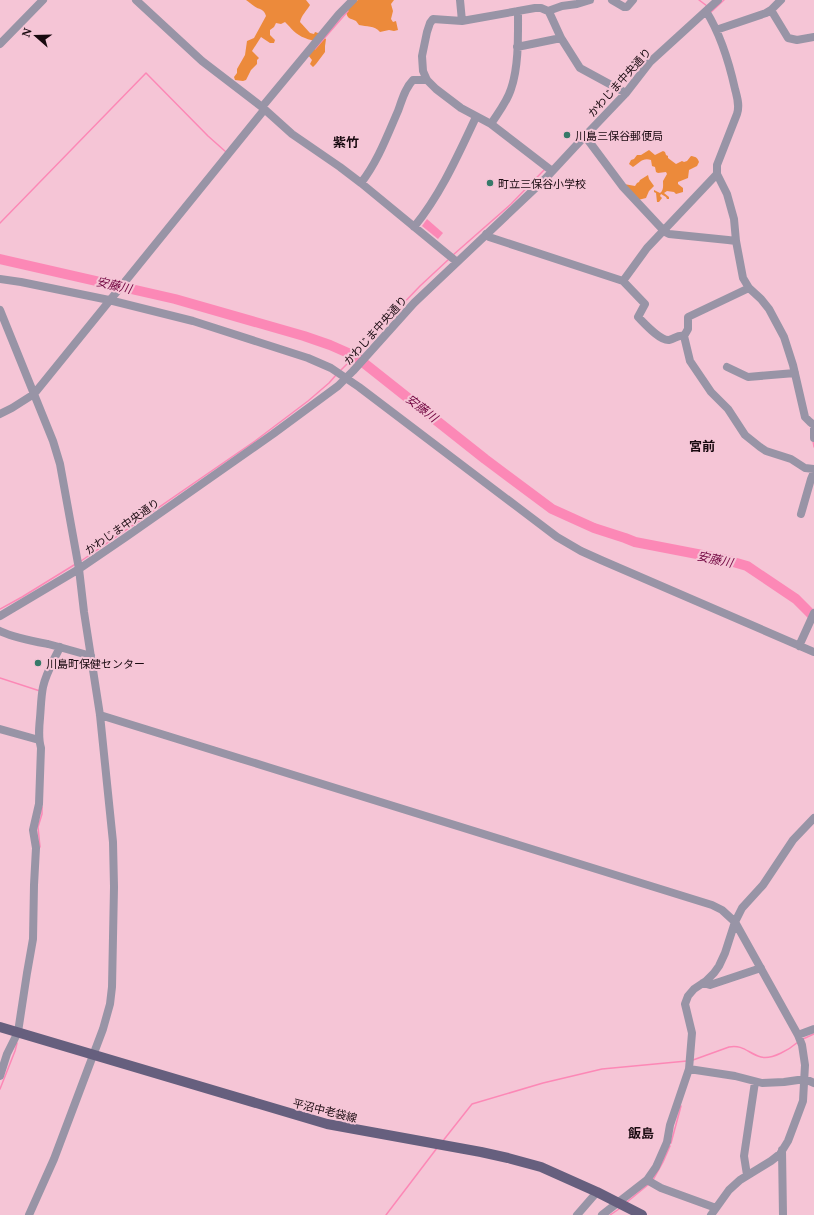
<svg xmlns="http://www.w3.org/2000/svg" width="814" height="1215" viewBox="0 0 814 1215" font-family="'Noto Serif','Noto Sans JP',serif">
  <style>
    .forest { fill: #ec8a3b }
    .water { fill: #fc88b6 }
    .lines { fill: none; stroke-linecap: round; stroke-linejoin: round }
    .stream { stroke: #fc88b6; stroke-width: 1.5 }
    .river { stroke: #fc88b6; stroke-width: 10 }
    .minor { stroke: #9894a6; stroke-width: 8 }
    .major { stroke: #665f7e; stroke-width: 10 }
    .poi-dot { fill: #377969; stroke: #f5c5d6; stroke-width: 1.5 }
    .labels { text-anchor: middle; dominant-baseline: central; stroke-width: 4; stroke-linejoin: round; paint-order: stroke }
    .street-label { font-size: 11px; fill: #18090f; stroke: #f5c5d6 }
    .poi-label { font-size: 11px; fill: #18090f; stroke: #f5c5d6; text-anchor: start }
    .water-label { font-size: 12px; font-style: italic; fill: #720641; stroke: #f5c5d6 }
    .quarter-label { font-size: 13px; font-weight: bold; fill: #18090f; stroke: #f5c5d6 }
  </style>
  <rect width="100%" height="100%" fill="#f5c5d6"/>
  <path class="forest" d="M246,0H306L310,5C307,10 301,16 300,22L310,33L314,34L315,32L318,33L319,35L326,39L325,46V52L316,64L313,67L310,64L312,60L308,55L317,42C313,40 309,40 305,38C296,35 291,28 285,22L281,24L276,23L274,27L270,30V35L275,40L274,43H270L261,37L252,51L259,58L257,60V64L251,70L246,80L243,81L235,80L234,77L237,73V69L245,55L247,41L254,38L266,16C264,8 259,10 254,6C251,4 249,2 246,0Z
    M358,0H394L391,4L393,11L391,19L393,22L396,21L398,30L394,31L389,30L380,32C374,25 367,27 359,25L356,21C350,18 347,19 346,11L352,4Z
    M649,150L655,155L663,151L665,152L666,155L668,156V158L676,164L682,161L684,162L687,161L691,156C696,157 697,157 699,162L697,166L689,170L688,178L678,182V184L683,188V192L676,194L674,192L667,191L664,193L669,197V199H667L666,197L661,194L660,196L662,198L659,202H657L656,193L654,192V190L660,193C664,190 663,185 663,181L667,174L666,172L658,173L656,172L655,167L652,166L651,160C643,157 639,163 633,167L629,164L631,160L634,159L637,155H641Z
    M648,175L649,179L654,186L649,191L646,198L638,200L624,184L635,186L637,183L639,182L640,180Z"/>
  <path class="water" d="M427,219L443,233L438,239L422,226Z"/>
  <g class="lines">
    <path class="stream" d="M699,0L707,6
      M711,12L724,0
      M315,49L348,11
      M0,223L146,73L208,136L226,152
      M453,255L511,204L545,169
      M340,371L367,344L395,312L420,286L449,259
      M813,441L814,447
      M81,561L255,441L308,401L329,383L336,375
      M0,609L22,597L74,565
      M0,678L40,691
      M40,847L38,827L42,814V807
      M803,1039L814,1034
      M693,1060L729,1047C743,1044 749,1054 761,1057C772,1060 790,1049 798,1042
      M0,1089L15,1051L17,1043
      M442,1142L472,1104L543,1083L602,1069L687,1061
      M671,1143L681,1106
      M653,1180L663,1162L670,1146
      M627,1202L649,1184
      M386,1215L437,1148
      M610,1215L619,1209"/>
    <path class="river" d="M0,259L175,299L304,336L330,345L355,356L485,459L552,509L594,528L625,538L635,542L723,559L747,566L796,599L814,617"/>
    <path class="minor" d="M136,0L202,61L262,107L292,134L340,167L361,183L457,262
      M460,0L462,21
      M612,0L624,7H627L633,0
      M771,10L788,38L797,40L814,37
      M548,11L562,6L577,4L590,0
      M706,11C721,35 729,62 735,89C737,97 740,105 737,114L717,165V174L727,194L734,219L736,241L743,278L749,288L761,299L769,309L784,337L793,365L805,417L810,422L814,425
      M716,30L766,13L771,10L781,0
      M0,44L43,0
      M517,47L561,38
      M262,107L339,14L353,0
      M491,124C498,113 507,102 511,89C519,66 518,35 518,11
      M585,136L623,187L665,232L669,234L728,240L736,241
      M552,171L491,124L461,108L436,89L427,80L423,71L422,56L427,32L430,23L433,19L462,21L535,8H541L548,11L550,14L561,38L580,68L626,93
      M361,183C378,161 387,136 398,111C402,100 405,88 413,80H427
      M414,227C441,194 458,155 476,117
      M486,234L489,237L623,281
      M0,279L21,282L109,300L193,321L308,358L331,368L359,387L557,537L581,551L601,560L814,652
      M749,288L688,317V329L684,336L690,361L711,392L728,409L745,435L760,447L766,451L791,459L805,468L814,469
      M0,310L53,441L60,464L79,569L84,612L100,715L113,842L114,887L112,987L110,1004L103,1029L54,1159L29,1215
      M684,336C678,334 675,339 669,340C660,341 645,324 638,317L645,304L623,281L647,248L717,174
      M727,367L748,377L795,373
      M0,414L12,408L34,394L264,110
      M814,424V438
      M801,514L811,479L814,472
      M0,616L79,569L126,537L273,434L338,386L353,371L414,303L545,179L585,136L626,93L650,62L718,0
      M0,631C15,638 32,641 48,644C63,648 77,652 91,656
      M799,646L814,613
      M100,715L712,905L722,910L735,922L798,1035L802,1045L805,1065L803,1101L788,1141L780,1154L771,1161L740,1180L729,1190L711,1215
      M0,729L39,740
      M703,983L710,985L761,968
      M798,1035L814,1029
      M689,1069L735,1076L762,1083L784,1082L805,1079L814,1083
      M0,1076L7,1054L18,1032L27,973L33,939L34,885L36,848L33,830L39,804L41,748C38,738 39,728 40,718C41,707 41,697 43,687C46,673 54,660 60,647
      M782,1150L783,1215
      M747,1175L744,1156L755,1082
      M647,1180L661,1188L716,1208
      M577,1215L597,1192
      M602,1215L647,1180L656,1167L667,1142L670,1125L689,1069L692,1033L685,1004L688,996L694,989L706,981L714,973L719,966L725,953L735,922L742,908L763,885L793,840L814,818"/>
    <path class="major" d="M0,1027L327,1124L481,1152L508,1158L541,1167L597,1192L642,1215"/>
  </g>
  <g class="poi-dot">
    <circle cx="567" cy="135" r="4"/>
    <circle cx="490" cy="183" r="4"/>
    <circle cx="38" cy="663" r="4"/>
  </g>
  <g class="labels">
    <g class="street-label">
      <text transform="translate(619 82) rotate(-48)">かわじま中央通り</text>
      <text transform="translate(375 330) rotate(-48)">かわじま中央通り</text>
      <text transform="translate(122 526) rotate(-35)">かわじま中央通り</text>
      <text transform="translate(325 1110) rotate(14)">平沼中老袋線</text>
    </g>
    <g class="poi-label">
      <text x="575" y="135">川島三保谷郵便局</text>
      <text x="498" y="183">町立三保谷小学校</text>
      <text x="46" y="663">川島町保健センター</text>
    </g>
    <g class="water-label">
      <text transform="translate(114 285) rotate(13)">安藤川</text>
      <text transform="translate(422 408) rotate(38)">安藤川</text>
      <text transform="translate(715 559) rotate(12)">安藤川</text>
    </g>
    <g class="quarter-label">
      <text x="346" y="142">紫竹</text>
      <text x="702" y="446">宮前</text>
      <text x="641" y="1133">飯島</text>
    </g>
  </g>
  <g transform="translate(36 36) rotate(290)" stroke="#f5c5d6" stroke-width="3" paint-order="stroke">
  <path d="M0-3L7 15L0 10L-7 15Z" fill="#18090f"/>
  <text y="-6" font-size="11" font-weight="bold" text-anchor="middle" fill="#18090f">N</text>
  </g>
</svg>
